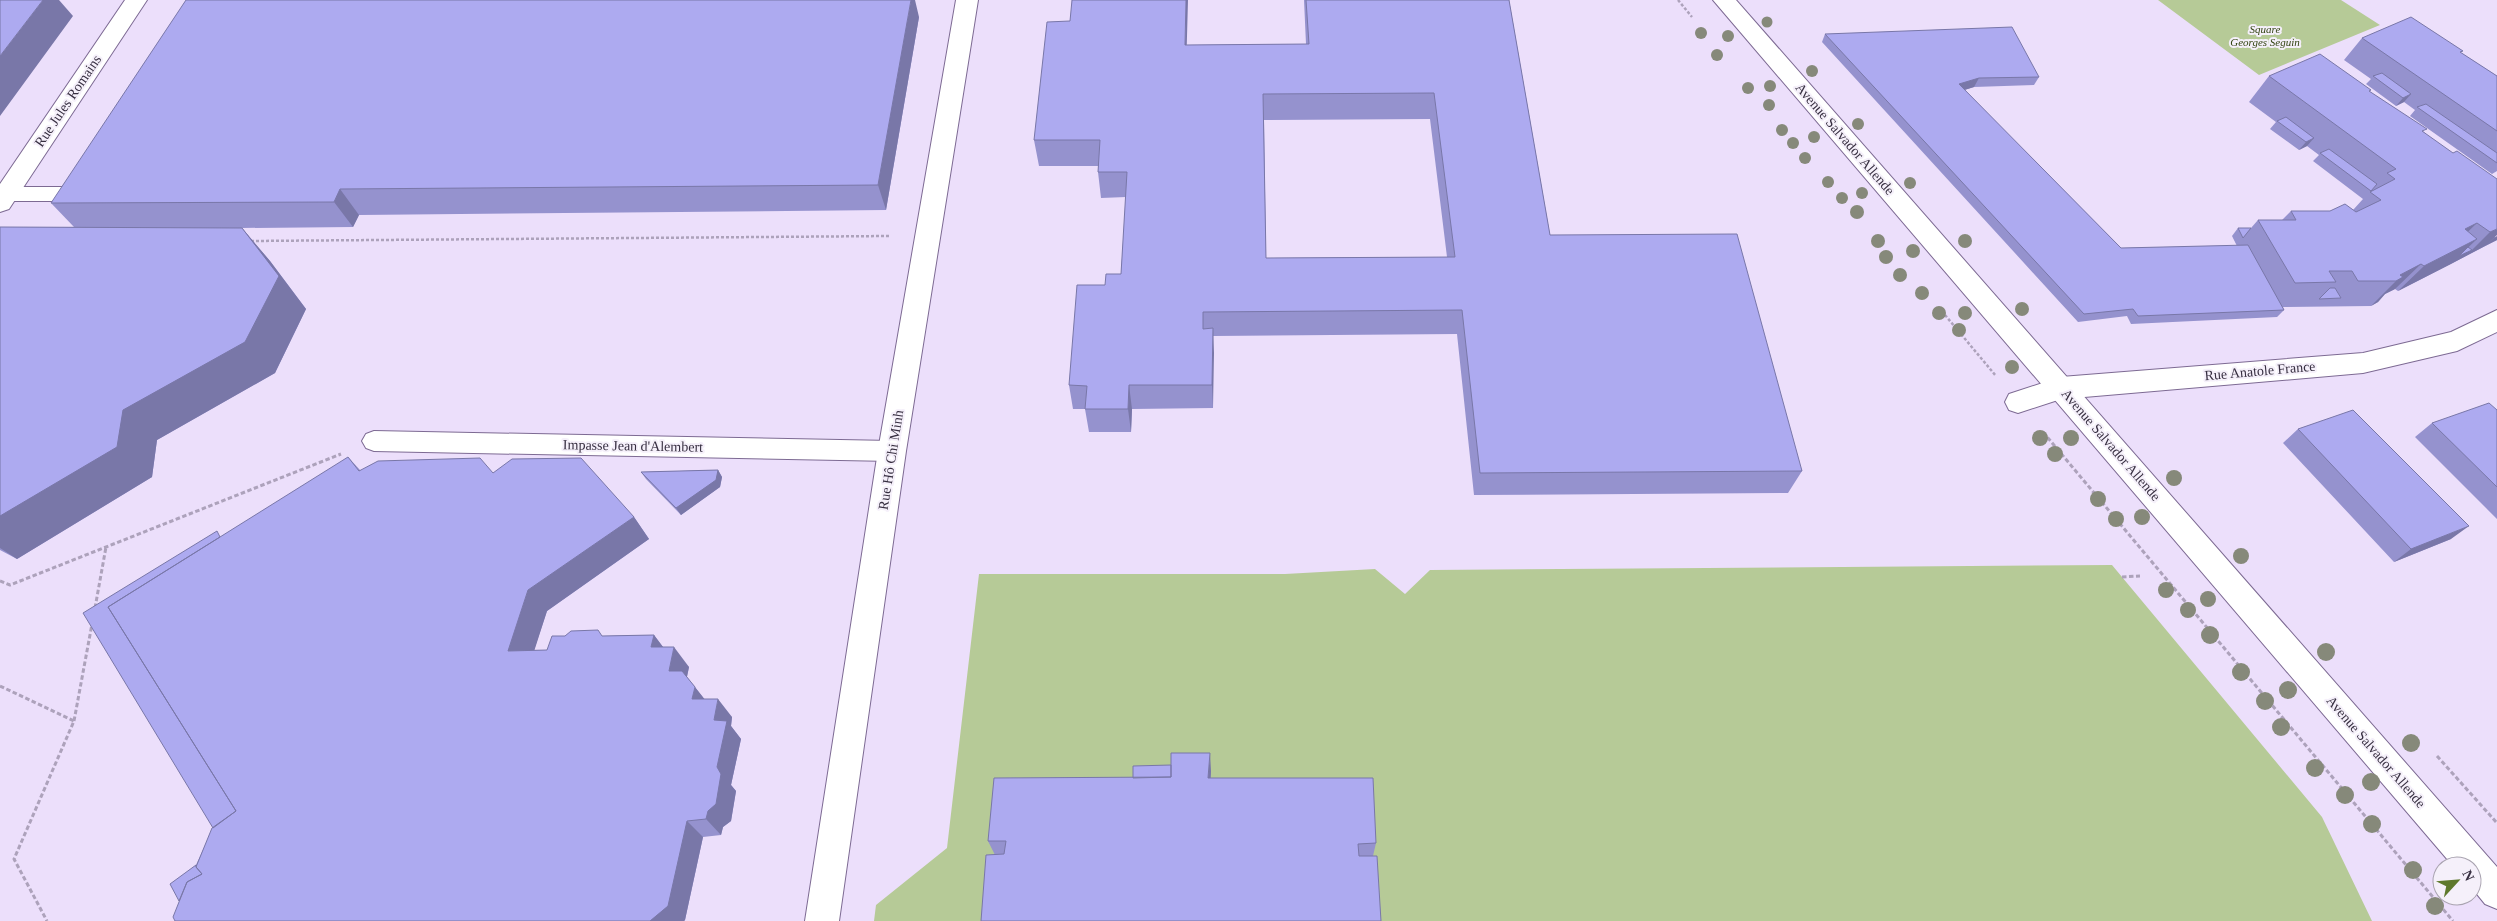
<svg xmlns="http://www.w3.org/2000/svg" width="2497" height="921" viewBox="0 0 2497 921" font-family="'Times New Roman',serif">
  <style>
    .green { fill: #b6ca97 }
    .lines { fill: none; stroke-linecap: round; stroke-linejoin: round }
    .service-casing { stroke: #7d6a93; stroke-width: 2 }
    .minor-casing { stroke: #7d6a93; stroke-width: 2 }
    .primary-casing { stroke: #7d6a93; stroke-width: 2 }
    .path-far1 { stroke: #ada2bb; stroke-width: 2.5; stroke-dasharray: 3 2; stroke-linecap: butt }
    .path { stroke: #ada2bb; stroke-width: 3; stroke-dasharray: 4.5 2.5; stroke-linecap: butt }
    .service { fill: #fff; fill-rule: evenodd }
    .minor { fill: #fff; fill-rule: evenodd }
    .primary { fill: #fff; fill-rule: evenodd }
    .tree { fill: #86897a }
    .wall { fill: #9592ce; fill-rule: evenodd }
    .shaded-wall { fill: #7977a8 }
    .building { fill: #adaaf0; stroke: #7977a8; fill-rule: evenodd }
    .labels { text-anchor: middle; dominant-baseline: central; stroke-width: 4; stroke-linejoin: round; paint-order: stroke }
    .far-park-label { font-size: 11px; font-style: italic; fill: #324310; stroke: #f5f0fa }
    .street-label { font-size: 14px; fill: #372f41; stroke: #f5f0fa }
  </style>
  <rect width="100%" height="100%" fill="#ecdffb"/>
  <path class="green" d="M2158,0H2341L2380,25L2259,75Z
    M2112,565L2322,817L2372,921H874L876,905L947,848L979,574H1285L1375,569L1405,594L1430,570Z"/>
  <g class="lines">
    <defs>
      <path id="service" d="M6,187H89L96,189L99,194L96,199L89,201H6L0,200V188Z
        M374,431L892,441L900,444L904,451L900,458L892,461L374,451L366,448L362,441L366,434Z"/>
      <path id="minor" d="M125,0H147L9,209L0,212V184Z
        M956,0H978L906,451L839,921H805L878,451Z
        M2497,310V332L2457,351L2363,373L2061,399L2018,413L2009,410L2005,402L2009,394L2061,377L2363,353L2451,332Z"/>
      <path id="primary" d="M1713,0H1736L2497,867V909L2485,904L2472,888V866H2453Z"/>
    </defs>
    <use href="#service" class="service-casing"/>
    <use href="#minor" class="minor-casing"/>
    <use href="#primary" class="primary-casing"/>
    <path class="path-far1" d="M1678,0L1692,17
      M251,241L889,236
      M1945,315L1996,376"/>
    <path class="path" d="M2043,432L2453,921
      M2122,577L2140,576
      M0,581L10,585L341,454
      M95,608L106,547
      M0,686L74,721L14,859L47,921
      M74,721L92,624
      M2437,756L2497,823"/>
    <use href="#service" class="service"/>
    <use href="#minor" class="minor"/>
    <use href="#primary" class="primary"/>
  </g>
  <g class="tree">
    <circle cx="1767" cy="22" r="5.5"/>
    <circle cx="1701" cy="33" r="6"/>
    <circle cx="1728" cy="36" r="6"/>
    <circle cx="1717" cy="55" r="6"/>
    <circle cx="1812" cy="71" r="6"/>
    <circle cx="1770" cy="86" r="6"/>
    <circle cx="1748" cy="88" r="6"/>
    <circle cx="1769" cy="105" r="6"/>
    <circle cx="1858" cy="124" r="6"/>
    <circle cx="1782" cy="130" r="6"/>
    <circle cx="1814" cy="137" r="6"/>
    <circle cx="1793" cy="143" r="6"/>
    <circle cx="1805" cy="158" r="6"/>
    <circle cx="1828" cy="182" r="6"/>
    <circle cx="1910" cy="183" r="6"/>
    <circle cx="1862" cy="193" r="6"/>
    <circle cx="1842" cy="198" r="6"/>
    <circle cx="1857" cy="212" r="7"/>
    <circle cx="1878" cy="241" r="7"/>
    <circle cx="1965" cy="241" r="7"/>
    <circle cx="1913" cy="251" r="7"/>
    <circle cx="1886" cy="257" r="7"/>
    <circle cx="1900" cy="275" r="7"/>
    <circle cx="1922" cy="293" r="7"/>
    <circle cx="2022" cy="309" r="7"/>
    <circle cx="1939" cy="313" r="7"/>
    <circle cx="1965" cy="313" r="7"/>
    <circle cx="1959" cy="330" r="7"/>
    <circle cx="2012" cy="367" r="7"/>
    <circle cx="2040" cy="438" r="8"/>
    <circle cx="2071" cy="438" r="8"/>
    <circle cx="2055" cy="454" r="8"/>
    <circle cx="2174" cy="478" r="8"/>
    <circle cx="2098" cy="499" r="8"/>
    <circle cx="2142" cy="517" r="8"/>
    <circle cx="2116" cy="519" r="8"/>
    <circle cx="2241" cy="556" r="8"/>
    <circle cx="2166" cy="590" r="8"/>
    <circle cx="2208" cy="599" r="8"/>
    <circle cx="2188" cy="610" r="8"/>
    <circle cx="2210" cy="635" r="9"/>
    <circle cx="2326" cy="652" r="9"/>
    <circle cx="2241" cy="672" r="9"/>
    <circle cx="2288" cy="690" r="9"/>
    <circle cx="2265" cy="701" r="9"/>
    <circle cx="2281" cy="727" r="9"/>
    <circle cx="2411" cy="743" r="9"/>
    <circle cx="2315" cy="768" r="9"/>
    <circle cx="2371" cy="782" r="9"/>
    <circle cx="2345" cy="795" r="9"/>
    <circle cx="2372" cy="824" r="9"/>
    <circle cx="2413" cy="870" r="9"/>
    <circle cx="2435" cy="906" r="9"/>
  </g>
  <path class="wall" d="M1304,0H1509L1550,235L1802,471L1788,493L1474,495L1457,334L1213,336V408L1132,409L1131,432H1089L1085,409H1073L1069,385L1105,285L1121,274L1126,197L1101,198L1098,172V166H1039L1034,140L1187,45L1306,44ZM1430,119L1447,257L1266,258L1264,120Z
    M919,17L886,210L359,215L353,227L242,228L270,261L306,309L275,373L157,440L152,477L17,559L0,550V227H74L51,203Z
    M1825,34L2039,77L2034,85L1974,87L1964,90L2121,248L2237,246L2232,236L2238,228H2251L2258,220H2282L2291,211H2330L2353,210L2363,199L2313,161L2319,155L2307,146L2299,150L2270,129L2276,122L2249,102L2269,76L2370,92L2424,132L2497,240L2398,291L2395,289L2385,294L2378,302L2371,306L2283,307L2284,310L2277,317L2131,324L2127,316L2078,322L1822,42Z
    M2362,38L2461,53L2497,76V171L2492,174L2410,116L2415,110L2404,102L2396,106L2366,84L2371,79L2344,60Z
    M2497,410V519L2415,437L2432,423Z
    M2298,429L2451,539L2394,562L2283,443Z
    M348,457L360,470L493,473L634,517L649,539L547,611L534,650H547L603,636L654,635L663,647L689,667L687,677L704,699L732,717L731,726L741,739L731,785L736,791L731,821L723,827L721,835L703,837L685,920L684,921H175L196,865L213,828Z
    M718,470L722,477L720,487L681,515L646,479L641,472Z
    M1211,771L1210,778L1376,843L1373,856L995,855L988,841L1133,778Z"/>
  <path class="shaded-wall" d="M43,0H59L73,16L0,116V56Z
    M911,0H915L919,17L886,210L878,185Z
    M1186,0H1188L1186,72L1185,45Z
    M1979,78L1974,87L1955,93L1959,84Z
    M2411,94L2404,102L2396,106L2403,98Z
    M2314,138L2307,146L2299,150L2306,142Z
    M340,189L359,215L353,227L334,202Z
    M2477,223L2451,248L2465,229Z
    M242,228L270,261L306,309L275,373L157,440L152,477L17,559L0,548V516Z
    M2497,229V235L2485,246L2451,264L2459,256L2472,250L2490,232Z
    M2497,236V240L2485,246L2494,238Z
    M2477,239L2451,264L2398,291L2424,266Z
    M2421,264L2395,289L2385,294L2378,302L2371,306L2396,281L2400,275Z
    M1213,328L1214,353L1213,408L1212,385Z
    M1129,385L1132,409L1131,432L1128,409Z
    M718,470L722,477L720,487L681,515L676,508Z
    M634,517L649,539L547,611L530,664L508,651L528,590Z
    M2469,526L2451,539L2394,562L2411,549Z
    M654,635L669,655L651,647Z
    M674,647L689,667L684,690L669,671Z
    M695,687L710,706L692,699Z
    M718,699L732,717L731,726L741,739L731,785L736,791L731,821L723,827L721,835L706,819L714,720Z
    M1210,753L1211,771L1210,795L1208,778Z
    M687,821L703,837L685,920L684,921H650Z"/>
  <path class="building" d="M0,0H43L0,56Z
    M186,0H911L878,185L340,189L334,202L51,203Z
    M1072,0H1186L1185,45L1309,44L1306,0H1509L1550,235L1737,234L1802,471L1480,473L1462,310L1203,312V329L1213,328L1212,385H1129L1128,409H1085L1087,386L1069,385L1077,285H1105L1106,274H1121L1127,172H1098L1100,140H1034L1047,22L1070,21ZM1434,93L1455,257L1266,258L1263,94Z
    M2411,17L2463,51L2460,52L2497,76V131L2362,38Z
    M2012,27L2039,77L1979,78L1959,84L2121,248L2248,245L2284,310L2138,316L2133,309L2084,314L1825,34Z
    M2320,54L2371,90L2369,91L2427,129L2422,131L2453,153L2457,151L2497,179V229L2490,232L2477,223L2465,229L2477,239L2424,266L2421,264L2400,275L2403,277L2396,281H2358L2352,271H2329L2336,282L2295,283L2258,220H2296L2291,211H2330L2345,204L2356,212L2381,200L2370,192L2395,179L2387,173L2396,169L2269,76Z
    M2382,73L2411,94L2403,98L2373,76Z
    M2426,104L2497,153V163L2417,107Z
    M2286,117L2314,138L2306,142L2277,121Z
    M2329,149L2377,184L2371,191L2320,153Z
    M0,227L242,228L279,276L245,342L123,410L117,447L0,516Z
    M2238,228H2251L2243,238Z
    M2468,247L2472,250L2459,256Z
    M2330,288H2335L2341,298L2319,299Z
    M2489,403L2497,410V487L2432,423Z
    M2353,410L2469,526L2411,549L2298,429Z
    M348,457L359,471L378,461L480,458L493,473L512,459L581,458L634,517L528,590L508,651L547,650L552,636H565L571,631L598,630L602,636L654,635L651,647H674L669,671H682L695,687L692,699H718L714,720L727,721L717,767L721,774L716,804L708,811L706,819L687,821L668,906L650,921H175L173,917L187,882L202,874L196,867L212,828L236,811L108,607Z
    M718,470L716,480L676,508L641,472Z
    M217,531L220,537L108,607L236,811L213,828L83,613Z
    M1171,753H1210L1208,778H1373L1376,843L1358,844L1359,856H1377L1381,921H981L986,855L1004,854L1006,841H988L994,778L1171,777Z
    M1171,765V777L1133,778V766Z
    M196,865V867L202,874L187,882L179,901L170,884Z"/>
  <g class="labels">
    <g class="far-park-label">
      <text x="2265" y="29">Square<tspan x="2265" dy="13">Georges Seguin</tspan></text>
    </g>
    <g class="street-label">
      <text transform="translate(68 101) rotate(-56)">Rue Jules Romains</text>
      <text transform="translate(1845 139) rotate(49)">Avenue Salvador Allende</text>
      <text transform="translate(2260 371) rotate(-5)">Rue Anatole France</text>
      <text transform="translate(2111 445) rotate(49)">Avenue Salvador Allende</text>
      <text transform="translate(633 446) rotate(1)">Impasse Jean d'Alembert</text>
      <text transform="translate(891 460) rotate(-81)">Rue Hô Chi Minh</text>
      <text transform="translate(2376 752) rotate(49)">Avenue Salvador Allende</text>
    </g>
  </g>
  <g transform="translate(2457 881) rotate(64)"><circle r="24" fill="#f5f0fa" stroke="#a9a3b0"/>
  <path d="M0-4L9 19L0 12L-9 19Z" fill="#5f792d"/>
  <text y="-8" font-size="14" font-weight="bold" text-anchor="middle" fill="#372f41">N</text>
  </g>
</svg>
